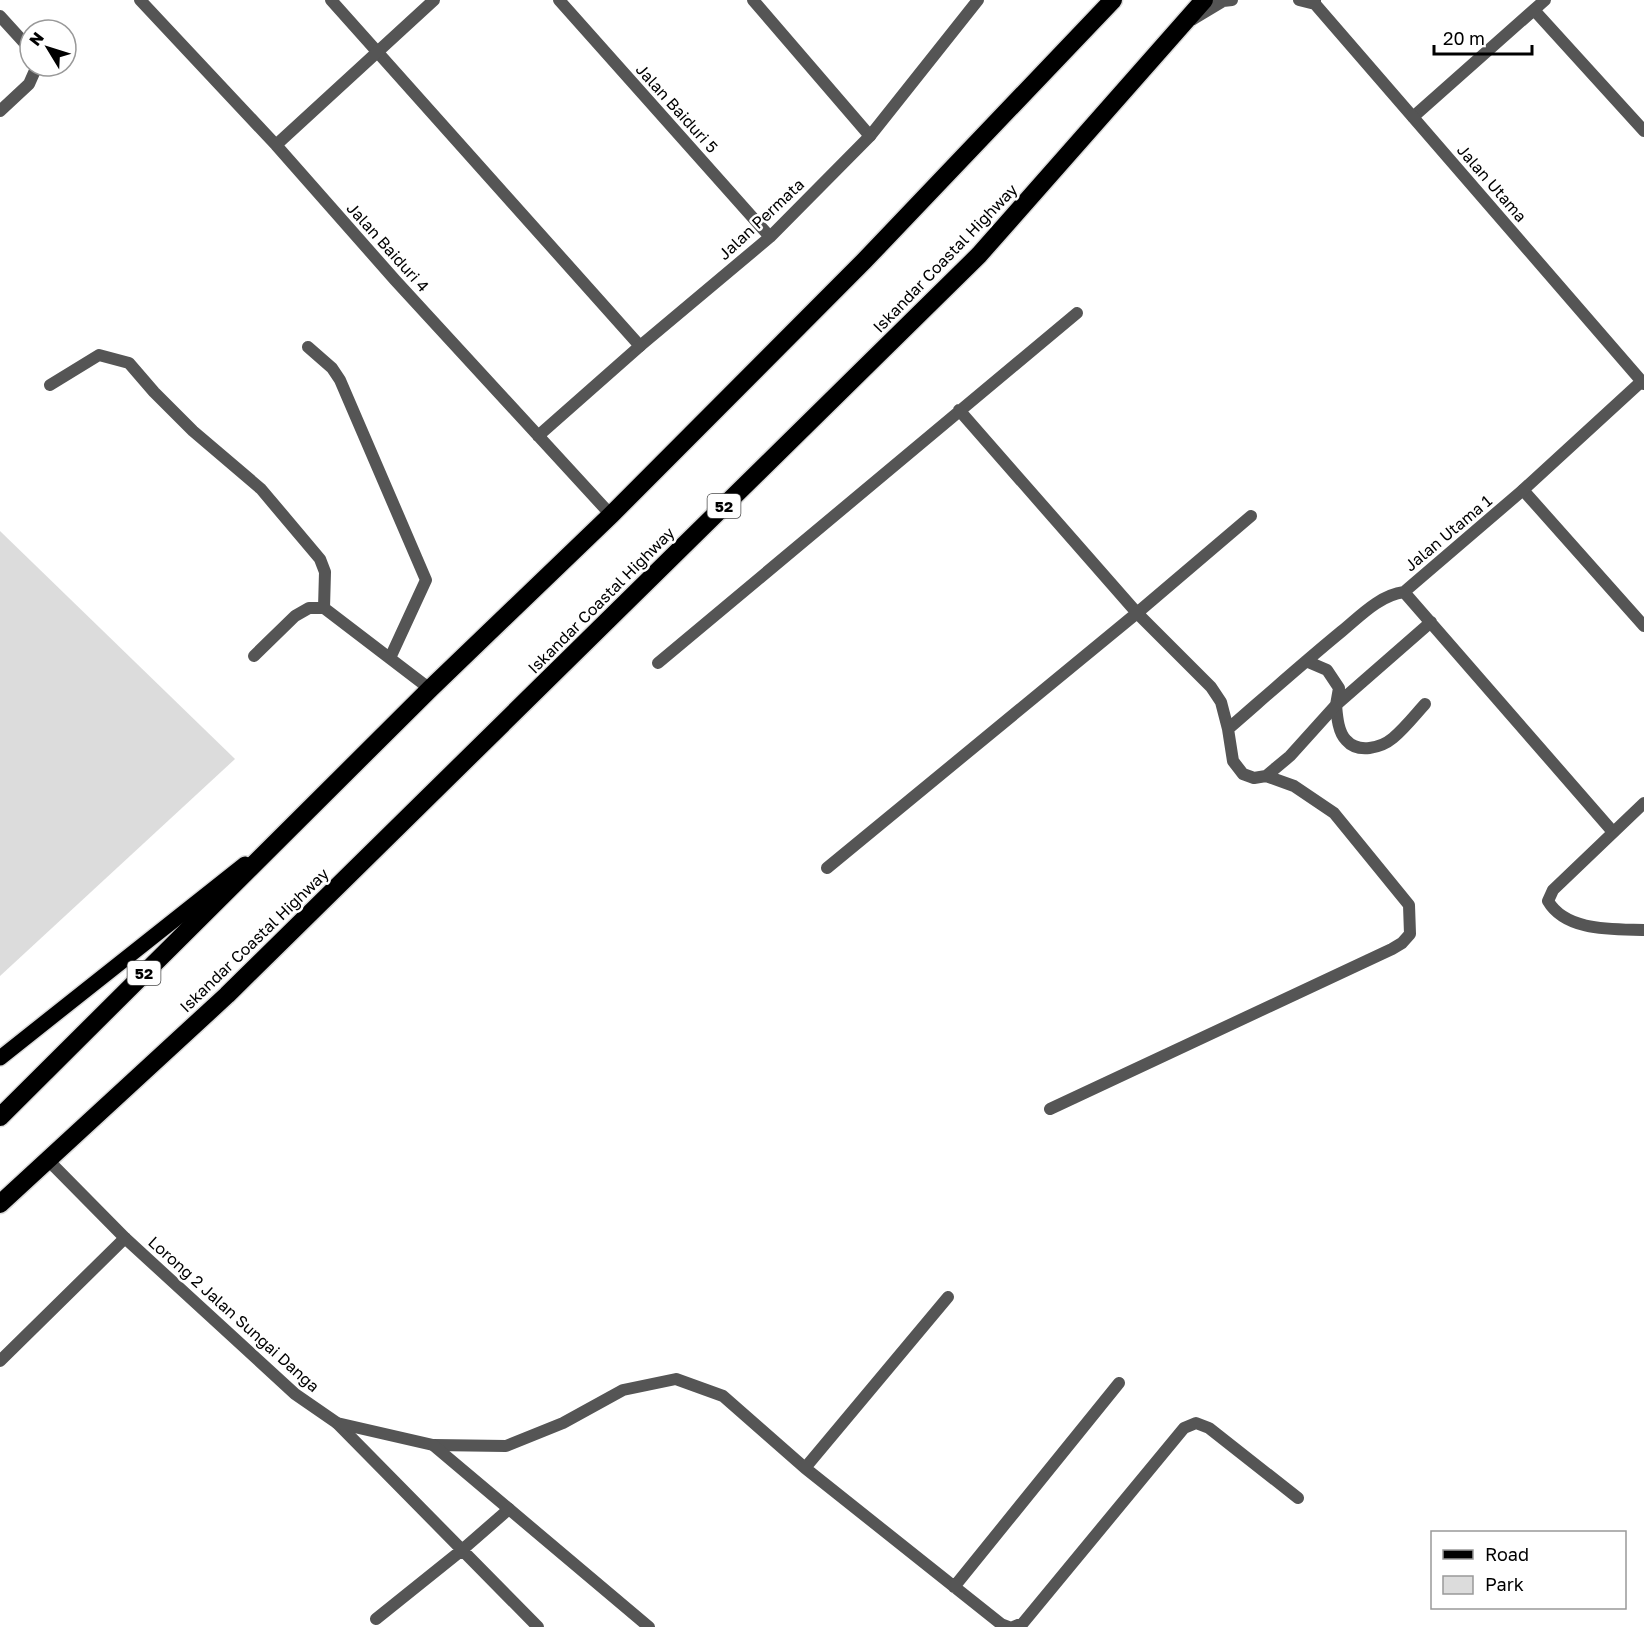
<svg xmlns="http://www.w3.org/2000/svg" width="1644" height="1627" viewBox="0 0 1644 1627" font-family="'Golos Text',sans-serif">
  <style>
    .green { fill: #dcdcdc }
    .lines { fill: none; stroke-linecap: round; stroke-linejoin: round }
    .primary-casing { stroke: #dbdbdb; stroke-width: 18 }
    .highway-casing { stroke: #dbdbdb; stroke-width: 21 }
    .lane { stroke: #555; stroke-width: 12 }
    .street { stroke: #555; stroke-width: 12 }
    .primary { stroke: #000; stroke-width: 15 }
    .highway { stroke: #000; stroke-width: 18 }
    .labels { text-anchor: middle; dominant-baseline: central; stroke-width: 5; stroke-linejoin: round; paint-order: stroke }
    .shield { fill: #fff; stroke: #4c4c4c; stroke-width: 1.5 }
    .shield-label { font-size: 15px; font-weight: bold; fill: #000 }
    .street-label { font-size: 16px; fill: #000; stroke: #fff }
  </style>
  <rect width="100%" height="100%" fill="#fff"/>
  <path class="green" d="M0,531L235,759L0,976Z"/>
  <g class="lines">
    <defs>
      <path id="primary" d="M0,1058L245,864"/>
      <path id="highway" d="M0,1117L430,689L611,515L864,261L1113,0
        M0,1204L227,995L979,255L1204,0"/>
    </defs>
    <use href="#primary" class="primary-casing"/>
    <use href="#highway" class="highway-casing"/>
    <path class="lane" d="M331,0L640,346
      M753,0L870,136
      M1534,10L1644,131
      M1413,117L1545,0
      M308,347L332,368L340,380L426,580L390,658
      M50,385L99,355L129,363L154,392L193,431L261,489L320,559L325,572L324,608
      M1523,490L1644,626
      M254,656L295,616L309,608H324L430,689
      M1336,705C1337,716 1338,732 1346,740C1358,754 1381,748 1393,738C1405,728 1415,715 1425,704
      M1644,803L1553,890L1548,901C1566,932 1614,929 1644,930
      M0,1361L125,1238
      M337,1423L538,1627
      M433,1445L506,1446L563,1423L623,1390L676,1379L723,1396L805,1468L1001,1624L1009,1627
      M805,1468L948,1297
      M954,1587L1119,1383
      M376,1619L462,1550L509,1509
      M1013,1627L1023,1623L1184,1428L1196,1423L1209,1428L1298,1498"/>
    <path class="street" d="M140,0L276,145L395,280L611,515
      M559,0L770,237
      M1299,0L1315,4
      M1315,0V4L1644,384
      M0,16L30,49
      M1193,19L1223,1L1232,0
      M0,111L29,84L37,66
      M276,145L434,0
      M959,410L1137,613L1211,687L1221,702L1228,729L1233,761L1243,774L1254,778L1266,776L1294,786L1334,813L1409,905L1410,934L1402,943L1392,949L1050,1109
      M538,436L640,346L770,237L870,136L978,0
      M1404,592L1613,832
      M1404,592L1523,490L1642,381
      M658,663L1077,313
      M1336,705L1431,622
      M1228,729C1266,696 1303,663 1342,631C1360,616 1380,595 1404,592
      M1266,776L1290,756L1336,705L1339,688L1327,670L1306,661
      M827,868L1137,613L1251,516
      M47,1159L125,1238L295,1394L337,1423L433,1445L649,1627"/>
    <use href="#primary" class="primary"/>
    <use href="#highway" class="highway"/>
  </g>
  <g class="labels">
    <g class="shield">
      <rect x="707.5" y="494" width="33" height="24" rx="4.5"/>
      <rect x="127.5" y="961" width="33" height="24" rx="4.5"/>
    </g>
    <g class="shield-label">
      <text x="724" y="506">52</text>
      <text x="144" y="973">52</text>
    </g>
    <g class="street-label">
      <text transform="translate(677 108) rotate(48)">Jalan Baiduri 5</text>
      <text transform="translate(1492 183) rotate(49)">Jalan Utama</text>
      <text transform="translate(761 219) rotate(-43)">Jalan Permata</text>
      <text transform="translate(388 247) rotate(48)">Jalan Baiduri 4</text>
      <text transform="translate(945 258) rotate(-46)">Iskandar Coastal Highway</text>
      <text transform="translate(1448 533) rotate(-40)">Jalan Utama 1</text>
      <text transform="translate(601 600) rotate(-45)">Iskandar Coastal Highway</text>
      <text transform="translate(254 940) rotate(-44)">Iskandar Coastal Highway</text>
      <text transform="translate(234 1314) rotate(42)">Lorong 2 Jalan Sungai Danga</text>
    </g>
  </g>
  <rect x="1431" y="1531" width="195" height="78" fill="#ffffff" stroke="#999999" stroke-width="1.5"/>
  <rect x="1443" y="1550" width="30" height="9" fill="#000000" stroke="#999999" stroke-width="1.5"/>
  <text x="1485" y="1561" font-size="18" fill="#000000">Road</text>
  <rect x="1443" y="1576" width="30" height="18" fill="#dcdcdc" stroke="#999999" stroke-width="1.5"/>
  <text x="1485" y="1591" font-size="18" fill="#000000">Park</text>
  <g transform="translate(48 48) rotate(308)"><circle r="28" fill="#ffffff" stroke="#999999" stroke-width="1.5"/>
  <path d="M0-4.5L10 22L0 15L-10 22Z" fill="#000000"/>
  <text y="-9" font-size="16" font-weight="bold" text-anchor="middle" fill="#000000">N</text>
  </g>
  <path d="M1434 45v9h98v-9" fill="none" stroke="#000000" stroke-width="3"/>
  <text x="1443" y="45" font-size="18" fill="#000000" stroke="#ffffff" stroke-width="4.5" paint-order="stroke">20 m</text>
</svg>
